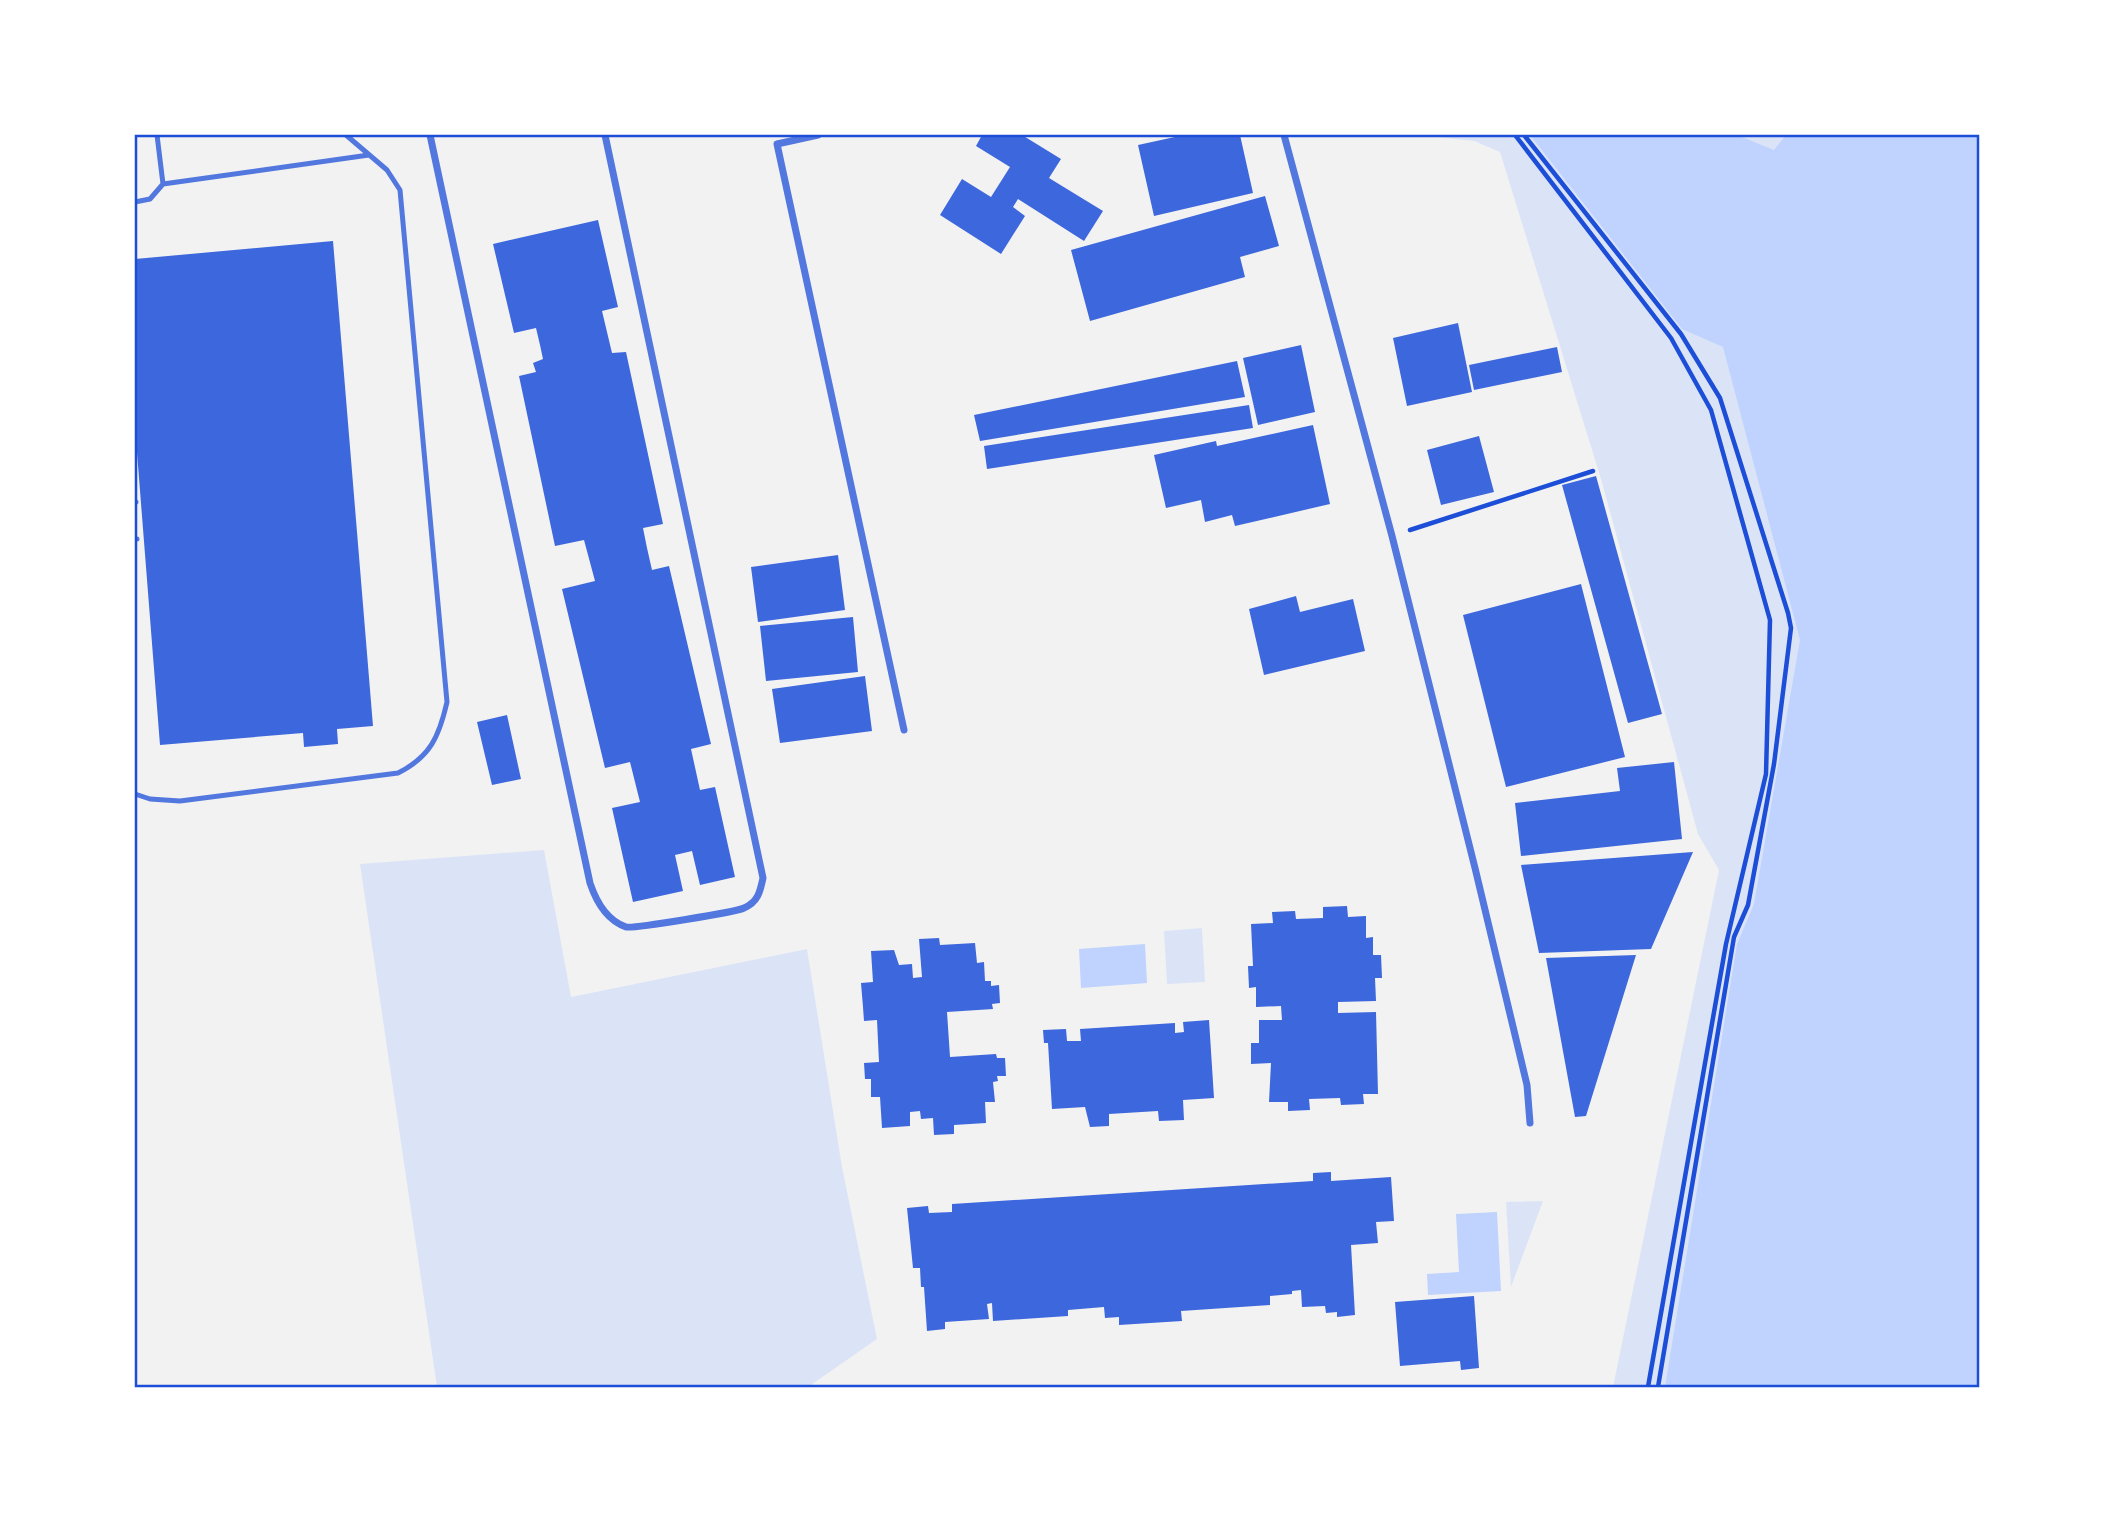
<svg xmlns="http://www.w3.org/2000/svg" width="2114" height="1522" viewBox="0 0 2114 1522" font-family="'Source Sans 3',sans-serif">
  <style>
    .green { fill: #dbe4f7 }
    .water { fill: #bfd3fe }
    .building { fill: #3d67dc }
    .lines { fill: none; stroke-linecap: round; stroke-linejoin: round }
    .path { stroke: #1d4ed8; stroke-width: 4.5 }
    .service { stroke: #5277de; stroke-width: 5 }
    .minor { stroke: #5277de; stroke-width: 7 }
    .neatline { fill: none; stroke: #1d4ed8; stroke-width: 2.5 }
  </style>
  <rect width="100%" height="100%" fill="#f2f2f2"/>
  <path class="green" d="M1419,135H1979V1387H1613L1719,870L1698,834L1601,479L1500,152L1474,141Z
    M544,850L571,997L807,949L842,1167L877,1339L808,1387H437L360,864Z
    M1202,928L1205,982L1167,984L1164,931Z
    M1543,1201L1511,1287L1506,1202Z"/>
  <path class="water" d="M1530,135H1737L1774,150L1786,135H1979V1387H1665L1737,944L1754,904L1800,640L1723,347L1682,329Z
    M1145,944L1147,983L1081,988L1079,949Z
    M1497,1212L1501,1291L1428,1295L1427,1274L1459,1272L1456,1214Z"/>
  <path class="building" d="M982,135H1022L1061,159L1049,178L1103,211L1084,241L1018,199L1013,207L1025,216L1001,254L940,215L962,179L991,197L1010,167L976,146Z
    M1184,135H1240L1253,193L1154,216L1138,145Z
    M1265,196L1279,246L1240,257L1245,277L1090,321L1071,250Z
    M598,220L618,307L602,311L612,353L626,352L663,524L643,528L647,548L652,570L669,566L711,744L691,749L700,790L715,787L735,877L700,885L692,851L675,855L683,891L633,902L612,808L640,802L630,762L605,768L562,589L595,581L584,540L555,546L519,376L536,372L533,363L543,359L540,345L536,328L514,333L493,244Z
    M333,241L373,726L337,729L338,744L304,747L303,733L160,745L135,427V259Z
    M1458,323L1472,392L1407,406L1393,338Z
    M1301,345L1315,412L1258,425L1243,358Z
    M1557,347L1562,372L1474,390L1469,365Z
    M1237,361L1245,397L980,441L974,415Z
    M1249,405L1253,428L987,469L984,446Z
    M1313,425L1330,504L1235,526L1232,515L1205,522L1201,500L1166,508L1154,455L1216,441L1217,446Z
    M1479,436L1494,492L1441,505L1427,450Z
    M1596,476L1662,714L1628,723L1562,485Z
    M838,555L845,610L758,622L751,567Z
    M1581,584L1625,757L1506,787L1463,615Z
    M1296,596L1300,612L1353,599L1365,651L1264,675L1249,609Z
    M853,617L858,672L766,681L760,626Z
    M865,676L872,731L780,743L772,689Z
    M507,715L521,779L492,785L477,722Z
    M1674,762L1682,839L1521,856L1515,803L1620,791L1617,768Z
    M1693,852L1651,949L1539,953L1521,865Z
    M1347,906L1348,917L1366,916V938L1373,937V955H1381L1382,978H1375L1376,1001L1338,1002V1013L1376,1012L1378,1094H1363L1364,1104L1341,1105L1340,1098L1309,1099L1310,1110L1288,1111V1102H1269L1271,1063L1251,1064V1043H1259V1020H1282L1281,1006L1256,1007V987L1249,988L1248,966H1253L1251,924L1273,923L1272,912L1295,911L1296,919L1323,918V907Z
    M939,938L940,945L975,943L977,963L984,962L985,981H991V986L999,985L1000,1003L992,1004L993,1009L947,1012L950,1057L996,1054L997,1058H1005L1006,1076H997L998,1081L993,1082L995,1102H985L986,1123L954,1125V1134L934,1135L933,1118L921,1119L920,1111L910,1112V1126L882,1128L880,1097H871V1079H865L864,1063L879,1062L877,1020L864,1021L863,1007L861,983L873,982L871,951L894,950L899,965L912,964L913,978L922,977L919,939Z
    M1636,955L1586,1116L1575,1117L1546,958Z
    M1209,1020L1214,1098L1183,1100L1184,1120L1159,1121L1158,1111L1109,1114V1126L1090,1127L1085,1107L1052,1109L1048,1043H1044L1043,1030L1066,1029L1067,1041H1081L1080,1029L1175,1023V1033L1184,1032L1183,1022Z
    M1331,1172V1181L1391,1177L1394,1221L1376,1222L1378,1243L1351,1245L1355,1315L1337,1317V1312L1326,1313L1325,1306L1302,1307L1301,1290L1292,1291V1294L1270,1296V1305L1181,1311L1182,1321L1119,1325V1317L1105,1318L1104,1307L1068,1310V1316L993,1321L992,1303L987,1304L989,1319L945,1322V1329L927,1331L924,1287H921L920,1268H913L907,1208L928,1206L929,1213L952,1212V1204L1313,1181V1173Z
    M1474,1296L1479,1368L1461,1370L1460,1361L1400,1366L1395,1302Z"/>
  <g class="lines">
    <path class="path" d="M1515,135L1671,338L1711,410L1770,620L1766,774L1726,944L1648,1387
      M1524,135L1681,334L1720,398L1788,613L1791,628L1774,764L1748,905L1734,937L1658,1387
      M1410,530L1593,471"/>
    <path class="service" d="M163,184L369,155
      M135,202L150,199L163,184L157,135
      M135,502H136
      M135,539H137
      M135,794L150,799L180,801L398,773C430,757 439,737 447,702L400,190L387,170L346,135"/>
    <path class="minor" d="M430,135L590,883C596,901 606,920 626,927C632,929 736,912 744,908C758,902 760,892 763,878L605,135
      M818,135L777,144L904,730
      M1284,135L1392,536L1475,868L1527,1085L1530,1123"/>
  </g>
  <rect width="2114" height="1522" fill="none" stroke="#ffffff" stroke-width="273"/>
  <rect x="136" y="136" width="1842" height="1250" class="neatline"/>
</svg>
